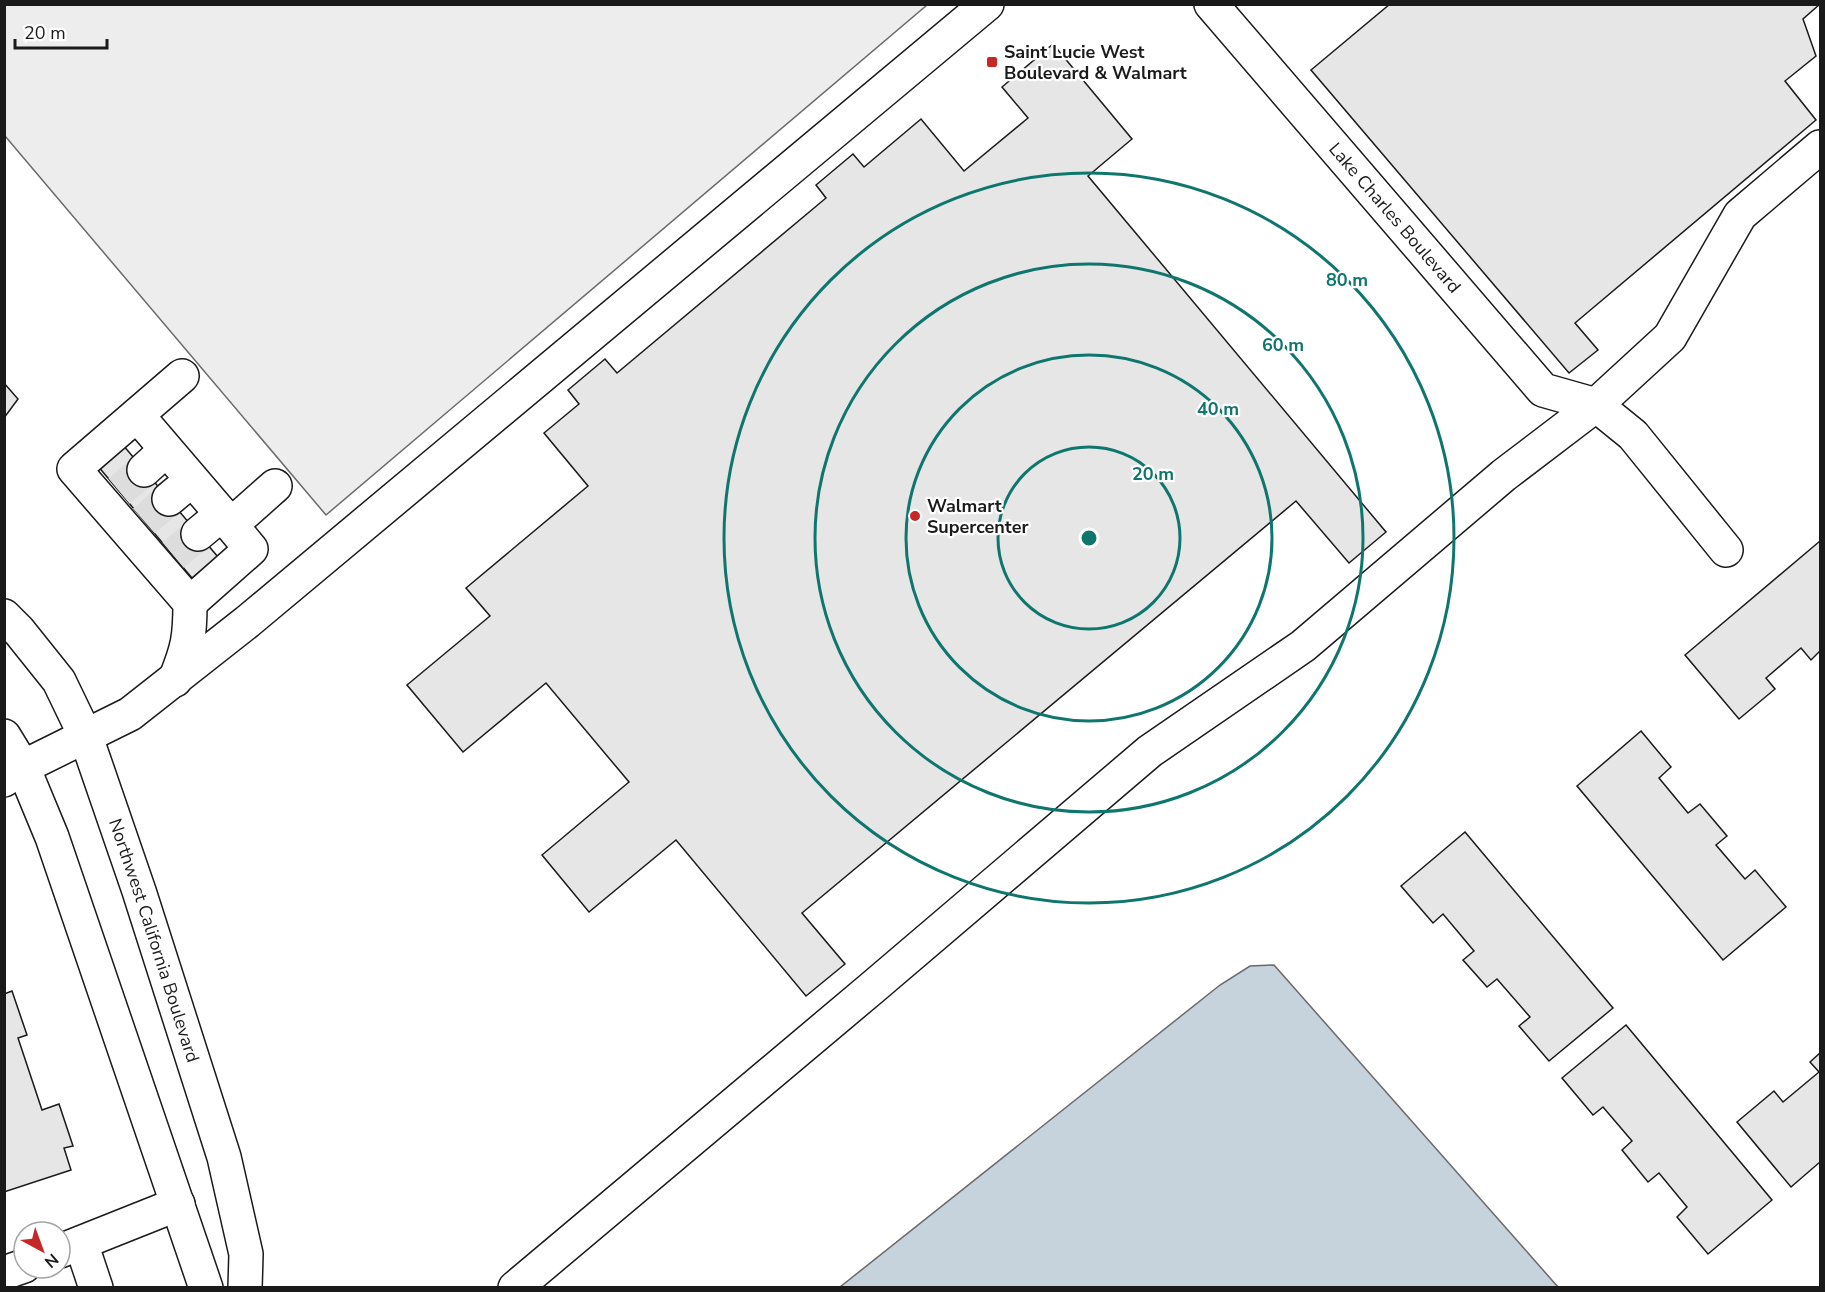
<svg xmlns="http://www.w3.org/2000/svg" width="1825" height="1292" viewBox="0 0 1825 1292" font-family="'Nunito Sans',sans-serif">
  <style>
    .parking { fill: #ededed; stroke: #6a6a6a; stroke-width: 1.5 }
    .water { fill: #c6d2dc; stroke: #6a6a6a; stroke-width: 1.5 }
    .building { fill: #e6e6e6; stroke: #1a1a1a; stroke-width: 1.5 }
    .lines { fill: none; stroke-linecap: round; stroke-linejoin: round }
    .minor-tunnel { stroke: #ddd; stroke-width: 33; stroke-dasharray: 33 16; stroke-linecap: butt }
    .minor-casing { stroke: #1a1a1a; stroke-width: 36 }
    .minor { stroke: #fff; stroke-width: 33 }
    .ring { fill: none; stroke: #0f766e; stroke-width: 3 }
    .poi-dot { fill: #c62828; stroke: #fff; stroke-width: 2 }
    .labels { text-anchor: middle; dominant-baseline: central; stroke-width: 4.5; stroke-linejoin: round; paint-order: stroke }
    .poi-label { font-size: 18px; font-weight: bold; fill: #1a1a1a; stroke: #fff; text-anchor: start }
    .street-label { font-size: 18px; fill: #1a1a1a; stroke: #fff }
    .centre { fill: #0f766e; stroke: #fff; stroke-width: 3 }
    .ring-label { font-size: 18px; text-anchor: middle; font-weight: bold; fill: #0f766e; stroke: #fff; stroke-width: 4.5; stroke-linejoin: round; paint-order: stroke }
  </style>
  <rect width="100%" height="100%" fill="#fff"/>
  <path class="parking" d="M4,5L5,4L927,5L326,515L5,136Z"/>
  <path class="water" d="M1274,965L1558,1287H840L1220,985L1250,966Z"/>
  <path class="building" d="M1390,4H1820L1803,19L1816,56L1785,81L1816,120L1575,323L1598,350L1569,373L1311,70Z
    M1053,44L1132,139L1088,176L1386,532L1349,563L1296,501L802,913L845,964L806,996L676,840L589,912L542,855L629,782L546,683L463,752L407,685L490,616L466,588L588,486L544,433L579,404L568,390L605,359L617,373L826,198L816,185L853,154L864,167L921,119L964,171L1028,118L1002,87Z
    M4,383L18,399L4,418Z
    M117,438L218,557L192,578L92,459Z
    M1820,541V651L1811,660L1801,648L1766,678L1775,689L1739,719L1685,655Z
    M1641,731L1671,767L1659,778L1688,813L1700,804L1727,836L1716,845L1745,879L1755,870L1786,907L1723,960L1577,786Z
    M1465,832L1613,1008L1549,1061L1519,1026L1530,1017L1497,979L1487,987L1463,960L1474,951L1443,914L1433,923L1401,886Z
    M12,991L27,1035L18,1038L42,1110L59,1104L73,1146L64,1148L71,1170L4,1192V994Z
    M1626,1025L1772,1200L1708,1254L1677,1217L1687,1207L1659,1173L1648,1182L1622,1150L1632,1141L1603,1107L1593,1115L1562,1078Z
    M1820,1053V1162L1791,1187L1737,1122L1774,1091L1783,1102L1819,1072L1810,1062Z"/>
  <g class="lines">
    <path class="minor-tunnel" d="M119,491L144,470
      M144,521L169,499
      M173,555L198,534"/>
    <defs>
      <g id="minor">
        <path id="s1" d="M1211,4L1543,390L1596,405L1633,435L1726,550"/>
        <path d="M137,415L231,525"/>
        <path d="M144,470L166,450"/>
        <path d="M169,499L192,480"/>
        <path d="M198,534L222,514"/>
        <path d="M190,603L251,549L231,525L275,486"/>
        <path id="s2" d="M4,616L19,631L59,681L86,737L139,891L224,1157L246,1254L245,1288"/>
        <path d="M175,680C188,648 190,637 190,603L74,469L182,376"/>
        <path d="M4,736L23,767L52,837L206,1288"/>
        <path d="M4,780L23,767L130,714L247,622L987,4"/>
        <path d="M81,1243L96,1288"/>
        <path d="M60,1251L178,1204"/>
        <path d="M4,1273L24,1266"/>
        <path d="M515,1288L872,988L1150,751L1303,646L1504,475L1596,405L1670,337L1740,215L1820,147"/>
      </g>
    </defs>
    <use href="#minor" class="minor-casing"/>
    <use href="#minor" class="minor"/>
  </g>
  <g class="ring">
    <circle cx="1089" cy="538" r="91"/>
    <circle cx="1089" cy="538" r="183"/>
    <circle cx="1089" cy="538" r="274"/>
    <circle cx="1089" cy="538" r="365"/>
  </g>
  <g class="poi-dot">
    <rect x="986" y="56" width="12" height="12" rx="3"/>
    <circle cx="915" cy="516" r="6"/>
  </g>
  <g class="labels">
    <g class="poi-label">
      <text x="1004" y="52">Saint Lucie West<tspan x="1004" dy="21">Boulevard &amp; Walmart</tspan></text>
      <text x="927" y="506">Walmart<tspan x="927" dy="21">Supercenter</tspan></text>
    </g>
    <g class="street-label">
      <text stroke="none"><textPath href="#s1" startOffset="282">Lake Charles Boulevard</textPath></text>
      <text stroke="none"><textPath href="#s2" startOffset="362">Northwest California Boulevard</textPath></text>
    </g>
  </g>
  <circle cx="1089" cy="538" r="9" class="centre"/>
  <g class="ring-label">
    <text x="1347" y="286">80 m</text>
    <text x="1283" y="351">60 m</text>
    <text x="1218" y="415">40 m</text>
    <text x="1153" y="480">20 m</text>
  </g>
  <rect width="1825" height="1292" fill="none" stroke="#1a1a1a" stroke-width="12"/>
  <g transform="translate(42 1250) rotate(139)"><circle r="28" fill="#ffffff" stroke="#a3a3a3" stroke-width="1.5"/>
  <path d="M0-4.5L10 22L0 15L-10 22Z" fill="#c62828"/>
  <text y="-9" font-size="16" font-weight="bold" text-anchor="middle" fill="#1a1a1a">N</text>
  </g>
  <path d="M15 39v9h92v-9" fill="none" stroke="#1a1a1a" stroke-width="3"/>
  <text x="24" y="39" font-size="18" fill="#1a1a1a" stroke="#ffffff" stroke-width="4.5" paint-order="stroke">20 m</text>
</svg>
